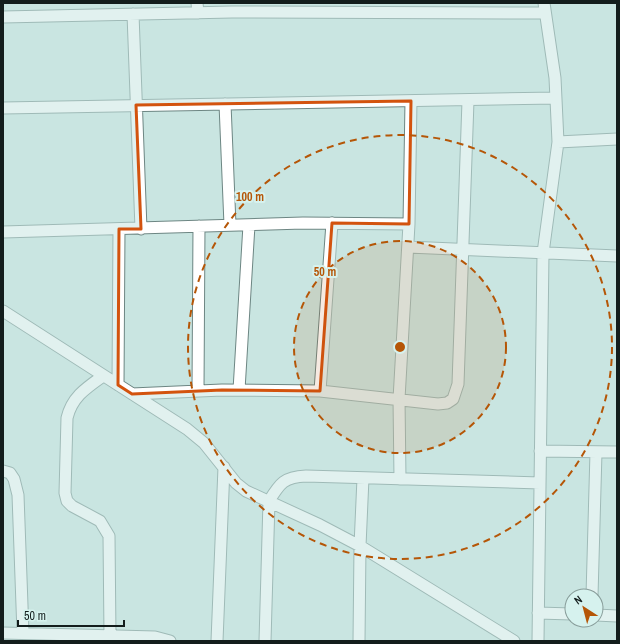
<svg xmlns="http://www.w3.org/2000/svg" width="620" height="644" viewBox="0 0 620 644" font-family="'Archivo Narrow',sans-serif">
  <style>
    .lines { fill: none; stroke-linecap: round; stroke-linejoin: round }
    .minor-casing { stroke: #6d8683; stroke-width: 13 }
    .minor { stroke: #fff; stroke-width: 11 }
    .marked { fill: none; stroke: #d3530e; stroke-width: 3; stroke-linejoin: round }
    .ring { fill: none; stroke: #b55607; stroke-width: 2; stroke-dasharray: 7 5 }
    .centre { fill: #b55607; stroke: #d6f2ee; stroke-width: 2 }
    .ring-label { font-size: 12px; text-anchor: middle; font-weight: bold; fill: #b55607; stroke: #d6f2ee; stroke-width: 4; stroke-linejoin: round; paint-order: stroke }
  </style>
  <rect width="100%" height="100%" fill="#c9e5e1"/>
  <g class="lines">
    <defs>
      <path id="minor" d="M197,3L198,13
        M133,14L141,229
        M3,17L232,12L544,13
        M225,104L230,225
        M3,108L556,98
        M558,142L617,139
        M3,232L303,223L409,224
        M408,247L617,256
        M3,311L187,429L204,443L236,483L246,491L320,525L360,546L514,641
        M103,376C86,388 72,397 67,418L65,493L67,501L72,506L100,521L109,536L110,636
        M118,385L119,229
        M239,390L249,225
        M198,391L199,226
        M320,391L332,223
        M132,394L222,390L320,391L438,404L447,403L453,399L458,384L468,101
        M540,451L617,452
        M3,471L10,473L14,479L18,495L23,633
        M400,479L399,399L409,224L411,101
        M592,596L596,452
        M538,613L572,614
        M596,615L617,616
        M3,633L155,637L170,641
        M217,641L224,467
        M265,641L269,501C280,483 284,477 306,476L540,483
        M359,641L360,546L363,478
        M538,641L543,253L558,142L555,78L544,3"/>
    </defs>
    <use href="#minor" class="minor-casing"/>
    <use href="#minor" class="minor"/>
  </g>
  <path d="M0 0H620V644H0ZM411,101L409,224L332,223L320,391L222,390L132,394L118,385L119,229H141L136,105Z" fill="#c9e5e1" fill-opacity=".55" fill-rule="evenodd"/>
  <path class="marked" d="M411,101L409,224L332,223L320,391L222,390L132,394L118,385L119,229H141L136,105Z"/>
  <circle cx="400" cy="347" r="106" fill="#b55607" fill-opacity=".12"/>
  <g class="ring">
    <circle cx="400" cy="347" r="106"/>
    <circle cx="400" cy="347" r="212"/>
  </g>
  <circle cx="400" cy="347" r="6" class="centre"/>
  <g class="ring-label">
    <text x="250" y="201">100 m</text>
    <text x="325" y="276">50 m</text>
  </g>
  <rect width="620" height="644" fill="none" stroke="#131d1c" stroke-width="8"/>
  <g transform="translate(584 608) rotate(324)"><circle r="19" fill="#d6f2ee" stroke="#889d9a"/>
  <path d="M0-3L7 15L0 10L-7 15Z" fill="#b55607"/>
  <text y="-6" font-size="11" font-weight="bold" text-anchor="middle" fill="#131d1c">N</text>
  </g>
  <path d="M18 620v6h106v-6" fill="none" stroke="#131d1c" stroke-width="2"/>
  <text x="24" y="620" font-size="12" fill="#131d1c" stroke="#d6f2ee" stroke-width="3" paint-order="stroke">50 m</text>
</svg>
